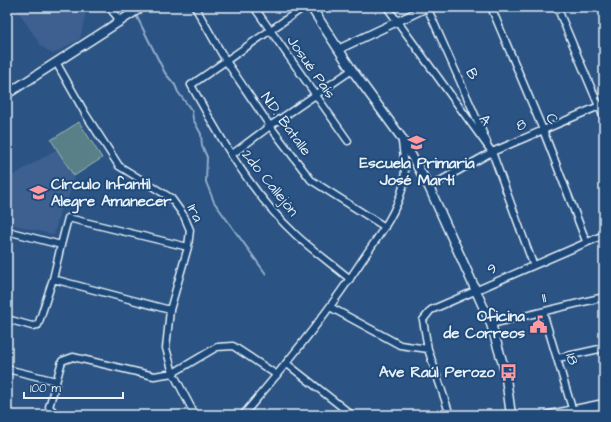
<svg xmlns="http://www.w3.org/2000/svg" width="611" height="422" viewBox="0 0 611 422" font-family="'Architects Daughter',sans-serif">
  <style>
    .built { fill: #3d6090 }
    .green { fill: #598086; stroke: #a0b8bf }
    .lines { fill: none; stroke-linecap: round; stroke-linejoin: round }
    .stream { stroke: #91adca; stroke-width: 2 }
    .minor-casing { stroke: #e8f1f8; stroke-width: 9 }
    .tertiary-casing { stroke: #e8f1f8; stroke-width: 10 }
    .secondary-casing { stroke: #e8f1f8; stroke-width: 11 }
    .minor { stroke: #1f4a7a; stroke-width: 6 }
    .tertiary { stroke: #1f4a7a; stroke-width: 7 }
    .secondary { stroke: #1f4a7a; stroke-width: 8 }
    .labels { text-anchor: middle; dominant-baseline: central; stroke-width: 4; stroke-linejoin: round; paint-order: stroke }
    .street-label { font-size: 15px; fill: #e8f1f8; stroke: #1f4a7a }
    .poi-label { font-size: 15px; font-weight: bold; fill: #e8f1f8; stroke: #1f4a7a; text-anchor: end }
  </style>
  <rect width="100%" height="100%" fill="#2b5383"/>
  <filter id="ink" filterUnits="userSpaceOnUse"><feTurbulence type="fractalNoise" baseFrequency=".025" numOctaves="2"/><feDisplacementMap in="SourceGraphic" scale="8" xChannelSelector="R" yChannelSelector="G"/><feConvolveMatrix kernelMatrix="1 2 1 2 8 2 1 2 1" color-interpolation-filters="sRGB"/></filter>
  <g filter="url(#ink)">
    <path class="built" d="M19,7H87L80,39L53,54L41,46L18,11Z
      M57,149L74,176L66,208L61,207L54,235L7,223V179Z"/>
    <path class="green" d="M79,122L102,158L74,176L51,140Z"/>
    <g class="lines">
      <path class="stream" d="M135,13L165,73L175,85L178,92L192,111L193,119L201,134L202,146L207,157L206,182L214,202L266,274"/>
      <defs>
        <path id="minor" d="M109,7L121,22
          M195,7L226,61L270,126L311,180L385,227
          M254,7L348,141
          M304,7L191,85C221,139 250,192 296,235C312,250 332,264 350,279
          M387,7L492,152L533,264
          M427,7L487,142
          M491,7L543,130L586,241
          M557,7L604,118
          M56,62L86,115L119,166L171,198L184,216L190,230L188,247L170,310L166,348L173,373L195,415
          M231,155L270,126L352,70
          M429,187L492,152L604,104
          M7,231L61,245L53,279L38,325L32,326L7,319
          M61,245L68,218L188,247
          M53,279L170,310
          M330,307L400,345L428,349
          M543,312L574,415
          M491,324L604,297
          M558,358L604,348
          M286,363L352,415
          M7,369L56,381
          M57,415L49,407L62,361L73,357L154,376L173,373L217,347L233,346L277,375
          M243,415C286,365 327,314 363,259C377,238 395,215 402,190C407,175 404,158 402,142
          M450,415L428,349L423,320L431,310L604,235"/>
        <path id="tertiary" d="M339,49L428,7"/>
        <path id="secondary" d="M311,7L352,70L401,137L429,187L491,324L505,371L511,415
          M7,94L142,7
          M550,415L604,404"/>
      </defs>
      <use href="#minor" class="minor-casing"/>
      <use href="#tertiary" class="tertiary-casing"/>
      <use href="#secondary" class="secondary-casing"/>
      <use href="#minor" class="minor"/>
      <use href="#tertiary" class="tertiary"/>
      <use href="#secondary" class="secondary"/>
    </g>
  </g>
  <defs>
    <symbol id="school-bare" viewBox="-9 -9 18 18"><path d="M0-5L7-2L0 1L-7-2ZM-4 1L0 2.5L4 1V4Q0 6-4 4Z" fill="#ff9aa2" stroke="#1f4a7a" stroke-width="2.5" paint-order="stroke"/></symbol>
    <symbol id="civic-bare" viewBox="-9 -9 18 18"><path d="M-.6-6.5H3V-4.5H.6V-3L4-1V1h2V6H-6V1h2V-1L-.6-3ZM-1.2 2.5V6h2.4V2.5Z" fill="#ff9aa2" stroke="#1f4a7a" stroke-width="2.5" paint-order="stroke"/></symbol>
    <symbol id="bus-bare" viewBox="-9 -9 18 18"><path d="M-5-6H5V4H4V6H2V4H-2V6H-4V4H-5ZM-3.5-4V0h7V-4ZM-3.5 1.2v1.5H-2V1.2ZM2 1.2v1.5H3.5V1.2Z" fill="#ff9aa2" stroke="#1f4a7a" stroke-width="2.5" paint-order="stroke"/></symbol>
  </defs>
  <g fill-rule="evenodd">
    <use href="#school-bare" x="404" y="130" width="25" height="25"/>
    <use href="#school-bare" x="26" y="180" width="25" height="25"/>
    <use href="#civic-bare" x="526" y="312" width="25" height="25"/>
    <use href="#bus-bare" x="496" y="360" width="25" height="25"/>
  </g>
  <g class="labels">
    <g class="street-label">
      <text transform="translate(311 67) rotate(55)">Josué País</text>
      <text transform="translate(472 74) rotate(66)">B</text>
      <text transform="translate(552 119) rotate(68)">C</text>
      <text transform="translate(485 120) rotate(54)">A</text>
      <text transform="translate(286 124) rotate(54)">N.D. Batalle</text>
      <text transform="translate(521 125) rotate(-24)">8</text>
      <text transform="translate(270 183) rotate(51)">2do Callejón</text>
      <text transform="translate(195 213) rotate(64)">1ra</text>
      <text transform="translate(492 269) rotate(-25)">9</text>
      <text transform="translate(544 298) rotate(-14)">11</text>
      <text transform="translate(572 359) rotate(74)">18</text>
    </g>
    <g class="poi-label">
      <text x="417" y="163" text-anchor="middle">Escuela Primaria<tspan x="417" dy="17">José Martí</tspan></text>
      <text x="51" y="184" text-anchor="start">Círculo Infantil<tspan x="51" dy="17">Alegre Amanecer</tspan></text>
      <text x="525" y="316">Oficina<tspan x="525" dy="17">de Correos</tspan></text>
      <text x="495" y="372">Ave Raúl Perozo</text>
    </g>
  </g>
  <rect width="611" height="422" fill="none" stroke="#1f4a7a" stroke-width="24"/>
  <rect x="12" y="12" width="587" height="398" fill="none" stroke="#e8f1f8" stroke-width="1.5" filter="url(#ink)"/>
  <path d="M24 392v6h99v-6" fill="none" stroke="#e8f1f8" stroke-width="2"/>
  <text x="30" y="392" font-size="12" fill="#e8f1f8" stroke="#1f4a7a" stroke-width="3" paint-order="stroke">100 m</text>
</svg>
